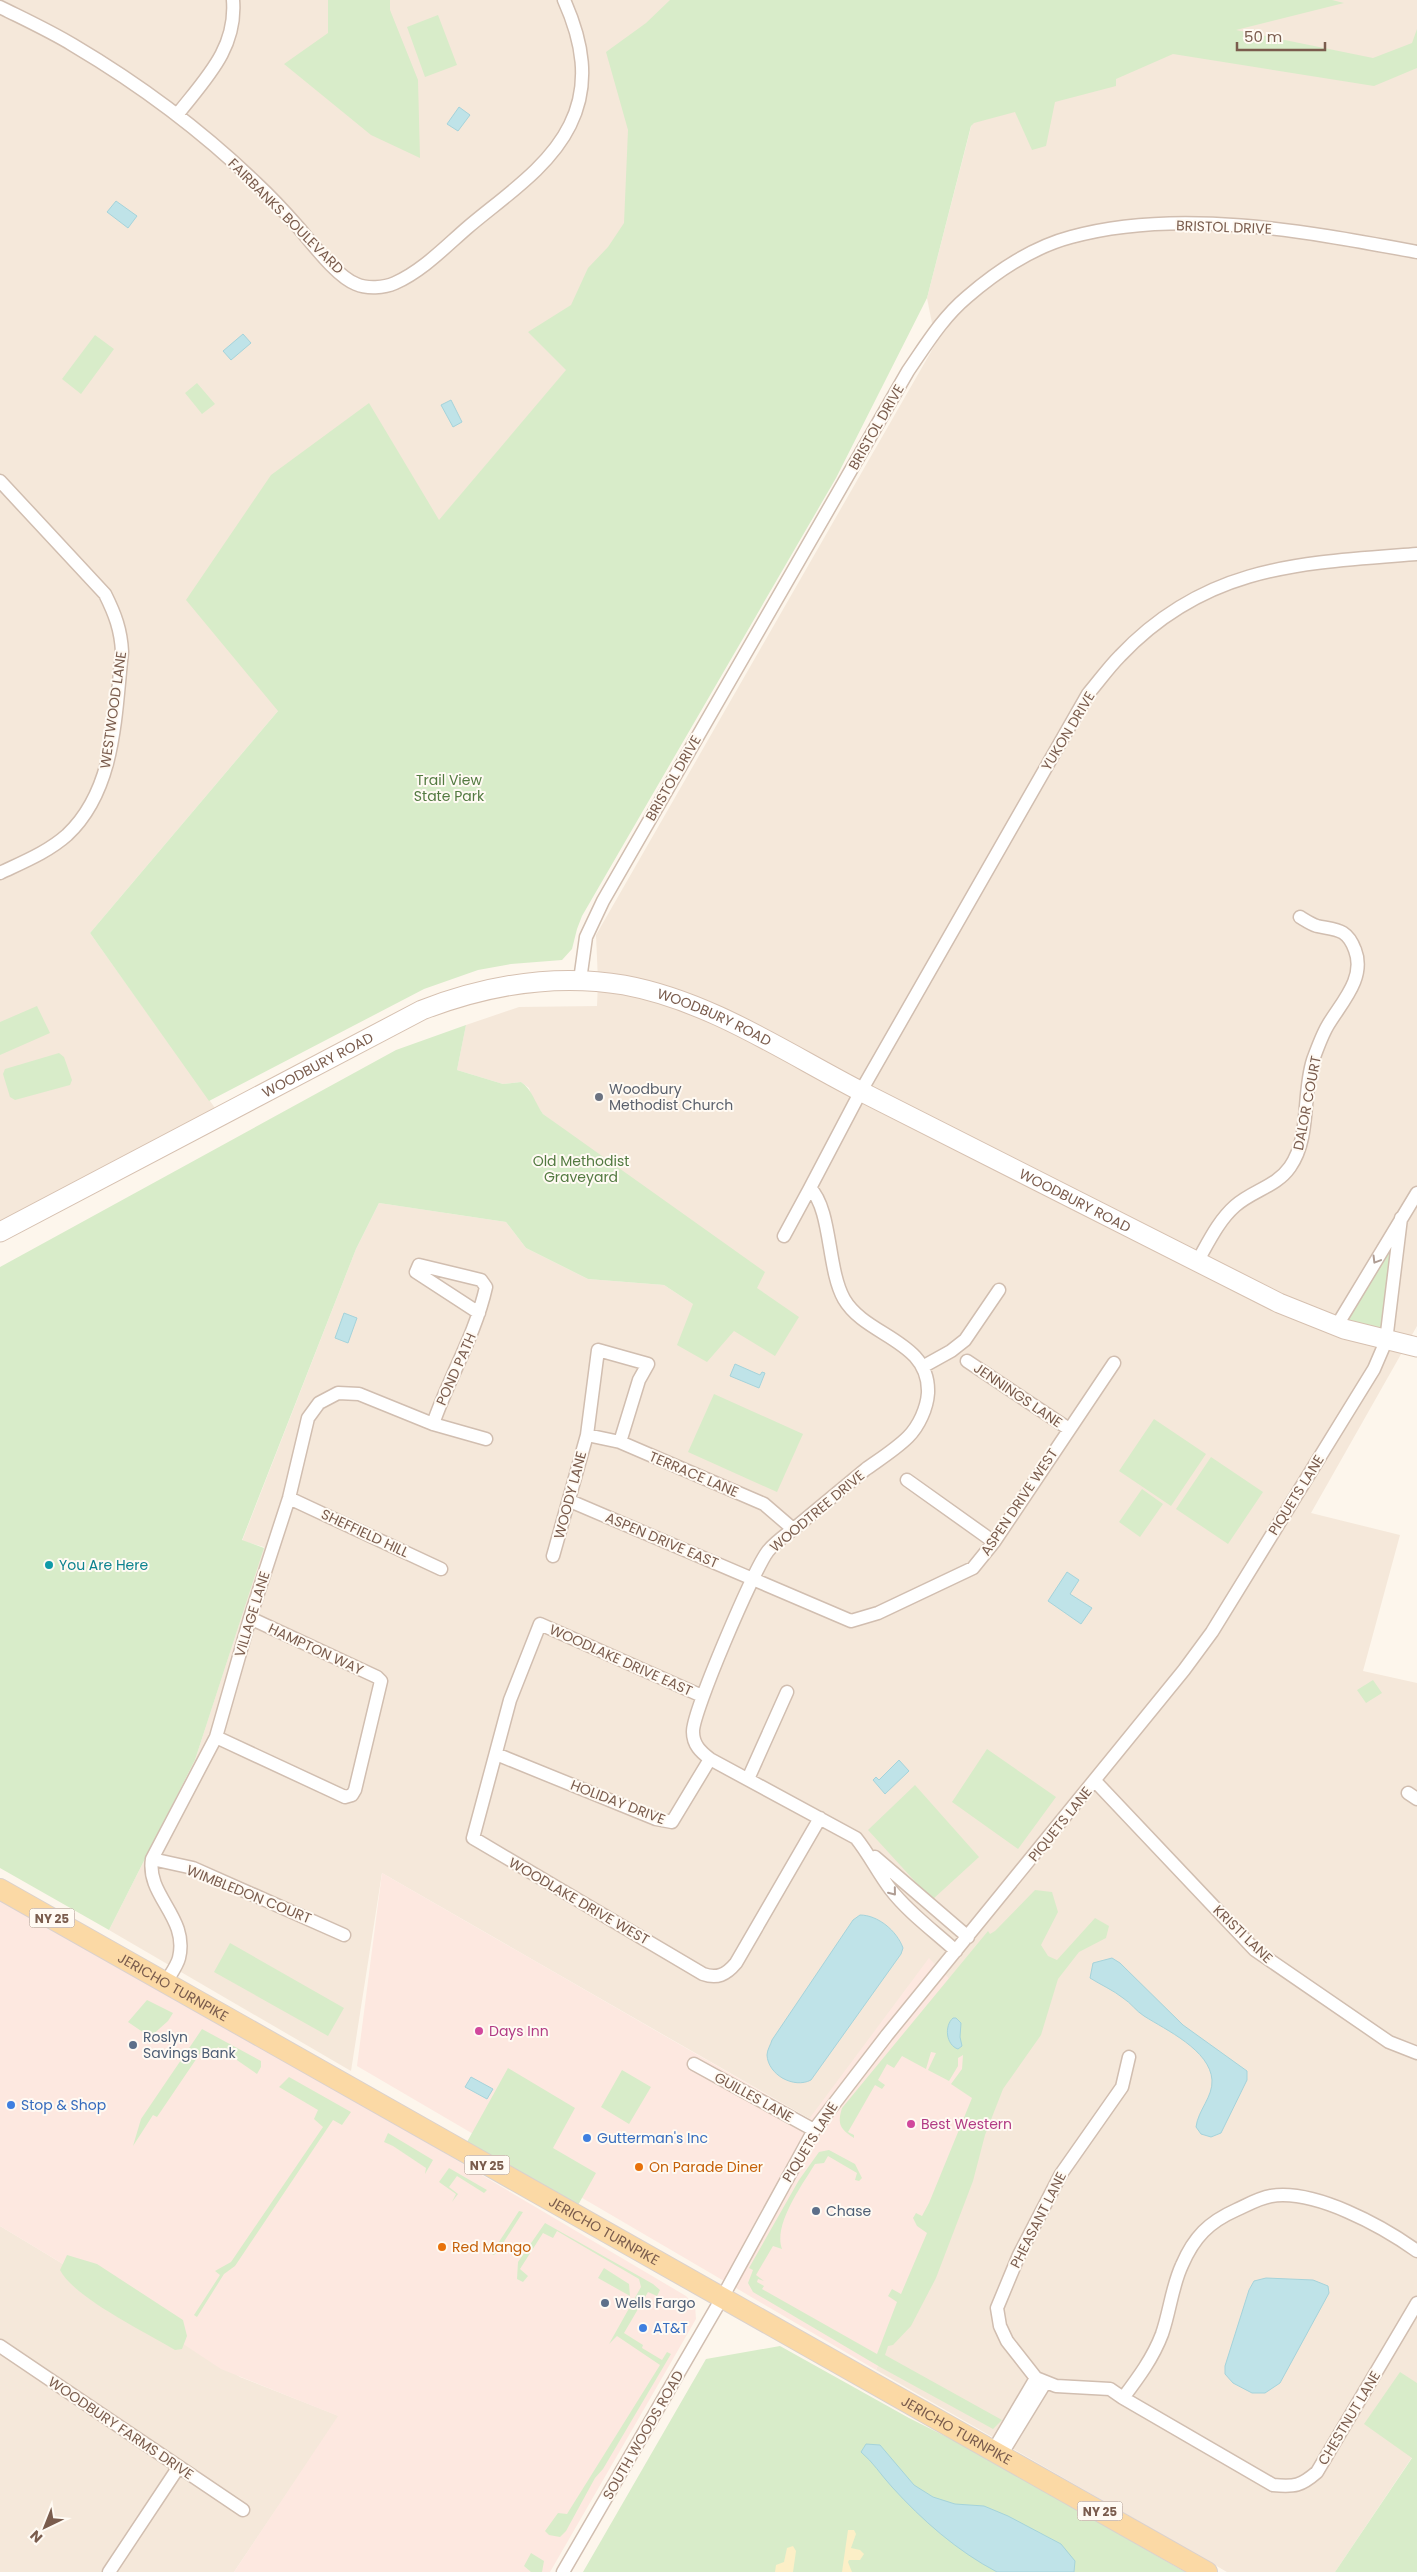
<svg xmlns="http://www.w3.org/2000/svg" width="1417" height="2572" viewBox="0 0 1417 2572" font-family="Poppins,sans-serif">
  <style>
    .residential { fill: #f5e8da }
    .commercial { fill: #fde8e0 }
    .green { fill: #d8ecc9 }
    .sand { fill: #fcefc7 }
    .water { fill: #bfe3e8; stroke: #a5d3da }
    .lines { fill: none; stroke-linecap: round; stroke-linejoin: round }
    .street-casing { stroke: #d1beb0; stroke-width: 15 }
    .secondary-casing { stroke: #d6c0b0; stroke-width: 21 }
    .primary-casing { stroke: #dad1cd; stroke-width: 22 }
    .street { stroke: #fff; stroke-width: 12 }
    .secondary { stroke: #fff; stroke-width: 19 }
    .primary { stroke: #fbd9a5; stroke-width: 20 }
    .oneway { stroke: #af9d94 }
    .worship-dot { fill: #6b7280; stroke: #fffaf3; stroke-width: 2 }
    .culture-dot { fill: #0f9aa8; stroke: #fffaf3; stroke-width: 2 }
    .hotel-dot { fill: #d1479c; stroke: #fffaf3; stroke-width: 2 }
    .service-dot { fill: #5c6f8a; stroke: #fffaf3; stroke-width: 2 }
    .shop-dot { fill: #3f7fe0; stroke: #fffaf3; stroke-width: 2 }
    .food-dot { fill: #e8710a; stroke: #fffaf3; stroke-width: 2 }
    .labels { text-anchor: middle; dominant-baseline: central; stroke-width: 4; stroke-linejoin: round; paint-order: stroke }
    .shield { fill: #fffaf3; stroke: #a28b7f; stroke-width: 1 }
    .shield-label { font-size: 12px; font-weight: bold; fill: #7a5c4d }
    .street-label { font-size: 14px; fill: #7a5c4d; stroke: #fffaf3 }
    .park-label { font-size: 14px; fill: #537a41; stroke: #fffaf3 }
    .worship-label { font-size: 14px; fill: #5b616d; stroke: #fffaf3; text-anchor: start }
    .culture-label { font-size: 14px; fill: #0d838f; stroke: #fffaf3; text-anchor: start }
    .hotel-label { font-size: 14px; fill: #b23c85; stroke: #fffaf3; text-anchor: start }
    .service-label { font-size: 14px; fill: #4e5e75; stroke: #fffaf3; text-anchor: start }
    .shop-label { font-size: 14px; fill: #366cbe; stroke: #fffaf3; text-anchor: start }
    .food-label { font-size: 14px; fill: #c56008; stroke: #fffaf3; text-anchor: start }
  </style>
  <rect width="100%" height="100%" fill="#fdf6ec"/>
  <path class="residential" d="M0,0H680L637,287L90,933L220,1115L0,1232Z
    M1115,0H1417V1326L1311,1513L1400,1535L1363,1671L1417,1683V2450L1335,2572H1227L876,2370L1009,2040L929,1959L810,2119L382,1873L351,2071L109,1930L195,1760L264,1547L242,1541L356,1249L379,1203L506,1222L526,1248L588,1279L664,1285L693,1304L560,1127L543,1114L533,1100L529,1088L521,1082L503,1084L457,1070L466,1025L519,1007L597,1006L598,981L596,935L936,343L927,298L972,123Z
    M0,2226L58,2261L240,2377L339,2416L234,2572H0Z"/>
  <path class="commercial" d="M382,1873L809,2119L929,1958L1009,2040L876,2370L357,2066Z
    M0,1890L686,2296L695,2305L696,2319L550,2572H234L338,2416L221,2369L58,2261L0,2226Z"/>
  <path class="green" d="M328,0H390V10L418,80L420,158L371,135L284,64L328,33Z
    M670,0H1332L1344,3L1236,30L1373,58L1412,43L1417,29V68L1374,86L1173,54L1116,79V86L1055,102L1046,146L1032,150L1015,112L974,123L971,126L927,298L836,478L582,916L577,929L572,949L562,960L511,964L478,970L424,989L209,1101L90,933L278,711L186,600L271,475L369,403L439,520L566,370L528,332L571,305L588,268L608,247L624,223L628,130L606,52L646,23Z
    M438,15L457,65L425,77L407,27Z
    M95,335L114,349L81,394L62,379Z
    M197,383L215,404L202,414L185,393Z
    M37,1006L50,1033L0,1055V1022Z
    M466,1025L457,1070L503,1084L521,1082C532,1089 535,1103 543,1114L765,1272L757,1288L799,1317L775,1356L734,1331L707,1362L677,1345L693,1304L664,1285L588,1279L526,1248L506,1222L379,1203L356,1249L242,1540L264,1548L195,1760L109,1930L0,1868V1267L396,1050Z
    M59,1053L64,1057L72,1080L70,1085L15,1100L10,1097L3,1074L5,1069Z
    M1399,1224L1385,1340L1338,1326Z
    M714,1394L803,1434L777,1492L688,1452Z
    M1154,1419L1206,1454L1171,1506L1119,1471Z
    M1211,1457L1263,1492L1228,1544L1176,1509Z
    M1142,1489L1163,1504L1140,1537L1119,1522Z
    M1373,1680L1382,1693L1366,1703L1357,1690Z
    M987,1749L1056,1797L1018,1849L952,1802Z
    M915,1785L979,1857L932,1900L868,1830Z
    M1035,1890L1052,1892L1058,1912L1041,1945L1048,1956L1057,1960L1095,1918L1109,1926L1106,1938L1079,1952L1058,1979L1041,2035L1003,2089L985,2135L973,2181L936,2278L911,2326L893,2345L888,2346L885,2355L1002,2420L993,2429L880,2367L753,2292L748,2283L753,2270L749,2268L799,2180L819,2152L829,2150L855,2164L862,2178L859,2181L855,2180L857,2173L828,2156L824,2163L815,2164C802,2185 773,2225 782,2249L773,2246L756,2275L764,2281L758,2279L757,2282L764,2286L762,2289L877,2354L897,2302L888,2296L892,2289L901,2294L927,2233L917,2226L913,2218L916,2213L922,2216L929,2203L972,2098L951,2084L962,2069L963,2055L958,2058V2066L949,2081L928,2070L936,2053L931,2052L926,2069L902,2056L894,2068L887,2064L878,2080L885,2085L882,2089L875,2085L848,2132L854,2135V2138C840,2129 837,2124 842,2108L988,1931L990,1934L995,1931Z
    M230,1943L344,2008L328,2036L214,1972Z
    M147,2000L173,2013L168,2021L150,2037L128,2022Z
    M202,2029L261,2061V2067L257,2074L218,2047L211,2058L201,2052L157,2117L153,2115L133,2146L141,2119Z
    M508,2068L575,2108L553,2148L596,2173L573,2214L462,2151Z
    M622,2070L651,2087L629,2124L601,2107Z
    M289,2077L351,2112L342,2125L333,2120L235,2266L224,2274L197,2317L194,2315L220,2275L215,2271L231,2262L323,2127L314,2119L318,2110L279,2087Z
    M388,2133L433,2160L425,2174L426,2168L393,2146L384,2142Z
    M449,2168L487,2190L484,2193L457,2176L449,2187L458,2194L452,2202L456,2194L439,2182Z
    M519,2211L523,2212L498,2251L494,2255L483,2250L485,2242L495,2248Z
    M545,2223L653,2284L660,2290L657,2296L648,2292L624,2333L643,2345L642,2348L662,2360L667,2352L671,2354L603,2469L595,2478L566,2531L560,2537L549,2535L545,2531L558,2513L567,2514L660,2365L617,2336L609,2344L641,2287L639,2279L557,2231L553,2238L543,2233L520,2269L528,2276L523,2282L517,2279L518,2262Z
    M67,2255L97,2264L183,2320L187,2336L182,2349L175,2350C147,2333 73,2297 60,2270Z
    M604,2268L629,2284L630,2296L598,2278Z
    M780,2346L909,2418L973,2450L1185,2572H583L706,2359Z
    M1400,2372L1417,2383V2572H1335L1412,2458L1364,2424Z
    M531,2553L544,2561L542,2572H531L524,2566Z"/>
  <path class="sand" d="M848,2530H854L856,2534L851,2548L860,2550L864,2554L860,2560H849L848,2562L852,2572H842Z
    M793,2546L796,2551L793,2572H775L776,2565L784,2562L787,2548Z"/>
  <path class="water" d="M459,107L470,115L458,131L447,124Z
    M116,201L137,216L128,228L107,212Z
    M243,334L251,343L231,360L223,351Z
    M451,400L462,422L453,427L441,405Z
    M344,1313L357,1318L348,1343L335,1338Z
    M735,1364L760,1375L762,1372L765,1373L759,1388L730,1376Z
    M1067,1572L1079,1580L1070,1594L1092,1608L1081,1624L1048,1601Z
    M899,1760L909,1771L885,1794L873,1780L876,1777L879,1780Z
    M860,1915C878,1915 897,1931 903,1948L901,1954L811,2080C794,2089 768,2075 767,2055C767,2050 771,2044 772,2040L853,1920Z
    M1112,1958L1120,1963L1183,2025L1247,2071V2080L1221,2133L1211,2137L1201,2134L1196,2127C1198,2110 1213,2097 1212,2080C1210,2050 1166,2030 1144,2016C1136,2011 1131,2003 1123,1998C1113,1990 1101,1985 1090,1978L1093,1963Z
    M953,2018H956L961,2023L960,2037L962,2046L958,2049C946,2045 944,2026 953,2018Z
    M471,2077L493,2089L487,2099L465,2087Z
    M1266,2278L1313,2280L1328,2286L1329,2293L1280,2383L1265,2393H1252L1233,2383L1225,2374V2366L1249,2290L1254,2281Z
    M866,2444L880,2445L914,2485L933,2497L955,2504L984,2506L1008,2516L1061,2544L1075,2561L1074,2572H997C957,2551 922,2520 892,2487C881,2475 873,2462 861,2452Z"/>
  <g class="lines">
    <defs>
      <path id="street" d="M0,7C24,19 50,31 73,45C139,84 201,130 256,183C271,197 285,212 298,227C312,243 337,277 356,284C367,289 384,288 395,283C422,271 444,248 467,228C502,198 549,168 570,125C591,83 582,40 564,0
        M177,115C205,79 237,49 233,0
        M0,481L105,594C115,614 121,630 122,652C115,714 116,789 67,835C48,852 23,862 0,873
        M580,980L586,937L603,901L908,371C926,345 942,318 967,297C996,272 1033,247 1071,237C1179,207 1309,232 1417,252
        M784,1236L810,1188
        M1197,1262C1208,1243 1218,1221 1235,1206C1253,1190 1276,1187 1290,1167C1311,1137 1302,1094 1313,1060C1317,1049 1322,1035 1328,1025C1341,1003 1366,978 1355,950C1347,928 1336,930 1317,926C1311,924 1305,920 1300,917
        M1336,1327L1417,1193
        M967,1361L1069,1429
        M924,1366L951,1351L965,1340L999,1290
        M433,1424C449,1377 475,1336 486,1287L481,1280L419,1265L416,1272L479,1313
        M587,1435L620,1442L764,1504L793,1529
        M907,1480L994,1542
        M289,1498L441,1569
        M570,1501L851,1621L878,1613L973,1568L994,1542L1114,1363
        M553,1556L587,1435L598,1350L648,1364L639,1380L620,1442
        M702,1696L540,1624L510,1700L473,1838L703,1974C717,1979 726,1975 736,1963L820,1818
        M216,1737L345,1797L352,1795L355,1790L381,1681L377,1677L250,1618
        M496,1754L656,1819L672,1822L710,1759
        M748,1779L787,1692
        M1095,1781L1255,1950L1389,2042L1417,2053
        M1408,1793L1417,1799
        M875,1857L968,1937
        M152,1859L193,1868L344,1935
        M956,1951C934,1931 909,1913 891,1890C878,1873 869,1854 856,1838L710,1759C701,1752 693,1745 693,1732C692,1713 754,1569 768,1551C775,1542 787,1534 796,1527C820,1507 843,1488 866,1469C880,1459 896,1449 908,1437C919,1426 927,1408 928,1393C930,1340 866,1337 844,1299C827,1269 832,1210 810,1188L861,1091L1088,694C1099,681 1109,667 1120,656C1206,565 1301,563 1417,554
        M166,1982C170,1975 177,1966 179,1958C189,1917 146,1896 152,1859L216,1737L250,1618L289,1498L308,1418L319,1403L338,1393L359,1394L433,1424L486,1439
        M1129,2057L1122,2087L1061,2174L1019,2255L997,2308L1000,2326L1007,2341L1036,2378L1056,2386L1110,2389L1123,2398C1138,2378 1153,2358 1162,2334C1170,2311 1172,2286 1182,2265C1194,2237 1209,2222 1236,2210C1247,2205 1259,2198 1271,2196C1315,2189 1382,2226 1417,2251
        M694,2064L814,2130
        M0,2346L243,2510
        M1123,2398L1273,2485C1295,2487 1301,2486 1317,2472L1417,2303
        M993,2451L1036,2378
        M1001,2455L1045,2383
        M109,2572L178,2468
        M563,2572L722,2298L814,2130L887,2035L1184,1670L1212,1632L1374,1369L1386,1341L1401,1218"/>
      <g id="secondary">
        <path id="s1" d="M0,1232L422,1010C487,985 554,973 624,985C711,1001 786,1053 864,1093C1002,1163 1140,1234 1279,1303L1344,1329L1417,1347"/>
      </g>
      <g id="primary">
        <path id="s2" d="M0,1889L1207,2572"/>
      </g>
    </defs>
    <use href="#street" class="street-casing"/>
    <use href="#secondary" class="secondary-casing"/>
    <use href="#primary" class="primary-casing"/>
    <use href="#street" class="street"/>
    <use href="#secondary" class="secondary"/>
    <use href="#primary" class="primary"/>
  </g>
  <defs><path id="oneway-chevron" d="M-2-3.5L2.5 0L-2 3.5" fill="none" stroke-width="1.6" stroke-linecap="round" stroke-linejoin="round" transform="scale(1.25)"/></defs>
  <g class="oneway">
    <use href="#oneway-chevron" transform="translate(1376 1260) rotate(121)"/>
    <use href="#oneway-chevron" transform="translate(893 1892) rotate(51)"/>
  </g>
  <circle class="worship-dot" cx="599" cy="1097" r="5"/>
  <circle class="culture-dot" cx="49" cy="1565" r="5"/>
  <g class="hotel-dot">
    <circle cx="479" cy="2031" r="5"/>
    <circle cx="911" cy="2124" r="5"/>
  </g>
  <g class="service-dot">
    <circle cx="133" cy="2045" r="5"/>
    <circle cx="816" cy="2211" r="5"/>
    <circle cx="605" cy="2303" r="5"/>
  </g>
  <g class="shop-dot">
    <circle cx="11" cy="2105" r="5"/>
    <circle cx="587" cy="2138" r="5"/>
    <circle cx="643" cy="2328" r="5"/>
  </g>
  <g class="food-dot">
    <circle cx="639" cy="2167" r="5"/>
    <circle cx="442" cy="2247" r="5"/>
  </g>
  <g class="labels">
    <g class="shield">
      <rect x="29.5" y="1908.5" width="45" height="19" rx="4"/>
      <rect x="464.5" y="2155.5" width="45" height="19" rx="4"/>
      <rect x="1077.5" y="2501.5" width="45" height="19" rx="4"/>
    </g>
    <g class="shield-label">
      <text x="52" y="1918">NY 25</text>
      <text x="487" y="2165">NY 25</text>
      <text x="1100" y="2511">NY 25</text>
    </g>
    <g class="street-label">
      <text transform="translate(286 216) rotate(45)">FAIRBANKS BOULEVARD</text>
      <text transform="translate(1224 227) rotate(2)">BRISTOL DRIVE</text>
      <text transform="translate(876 427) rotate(-60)">BRISTOL DRIVE</text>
      <text transform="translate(113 710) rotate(-82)">WESTWOOD LANE</text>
      <text transform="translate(1068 731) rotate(-59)">YUKON DRIVE</text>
      <text transform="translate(673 778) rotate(-60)">BRISTOL DRIVE</text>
      <text stroke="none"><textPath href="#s1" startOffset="779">WOODBURY ROAD</textPath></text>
      <text stroke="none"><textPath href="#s1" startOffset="359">WOODBURY ROAD</textPath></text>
      <text transform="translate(1307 1103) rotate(-79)">DALOR COURT</text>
      <text stroke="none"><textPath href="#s1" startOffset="1184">WOODBURY ROAD</textPath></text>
      <text transform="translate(456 1369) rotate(-66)">POND PATH</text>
      <text transform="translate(1018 1395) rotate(34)">JENNINGS LANE</text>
      <text transform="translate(694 1474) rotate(23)">TERRACE LANE</text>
      <text transform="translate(570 1495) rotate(-75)">WOODY LANE</text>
      <text transform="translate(1296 1495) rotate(-58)">PIQUETS LANE</text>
      <text transform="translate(1019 1502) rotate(-56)">ASPEN DRIVE WEST</text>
      <text transform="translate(817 1511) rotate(-40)">WOODTREE DRIVE</text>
      <text transform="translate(365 1533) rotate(25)">SHEFFIELD HILL</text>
      <text transform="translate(662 1540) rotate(23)">ASPEN DRIVE EAST</text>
      <text transform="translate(252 1614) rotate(-73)">VILLAGE LANE</text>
      <text transform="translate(316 1649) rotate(25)">HAMPTON WAY</text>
      <text transform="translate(621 1660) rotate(24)">WOODLAKE DRIVE EAST</text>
      <text transform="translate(618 1802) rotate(21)">HOLIDAY DRIVE</text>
      <text transform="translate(1060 1824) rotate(-51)">PIQUETS LANE</text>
      <text transform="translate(249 1894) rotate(22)">WIMBLEDON COURT</text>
      <text transform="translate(579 1901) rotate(30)">WOODLAKE DRIVE WEST</text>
      <text transform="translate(1243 1934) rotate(44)">KRISTI LANE</text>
      <text stroke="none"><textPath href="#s2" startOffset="199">JERICHO TURNPIKE</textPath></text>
      <text transform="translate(754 2097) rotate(29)">GUILLES LANE</text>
      <text transform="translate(810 2142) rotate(-58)">PIQUETS LANE</text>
      <text transform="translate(1038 2220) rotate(-63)">PHEASANT LANE</text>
      <text stroke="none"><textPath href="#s2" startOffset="694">JERICHO TURNPIKE</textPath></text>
      <text transform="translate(1349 2418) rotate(-59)">CHESTNUT LANE</text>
      <text transform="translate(121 2428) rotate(34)">WOODBURY FARMS DRIVE</text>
      <text stroke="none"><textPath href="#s2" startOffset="1099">JERICHO TURNPIKE</textPath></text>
      <text transform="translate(643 2435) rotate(-60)">SOUTH WOODS ROAD</text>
    </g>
    <g class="park-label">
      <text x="449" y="780">Trail View<tspan x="449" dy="16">State Park</tspan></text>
      <text x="581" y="1161">Old Methodist<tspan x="581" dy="16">Graveyard</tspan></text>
    </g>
    <g class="worship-label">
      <text x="609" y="1089">Woodbury<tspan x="609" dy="16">Methodist Church</tspan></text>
    </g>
    <g class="culture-label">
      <text x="59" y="1565">You Are Here</text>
    </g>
    <g class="hotel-label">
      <text x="489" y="2031">Days Inn</text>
      <text x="921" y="2124">Best Western</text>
    </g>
    <g class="service-label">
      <text x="143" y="2037">Roslyn<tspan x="143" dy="16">Savings Bank</tspan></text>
      <text x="826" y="2211">Chase</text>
      <text x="615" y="2303">Wells Fargo</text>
    </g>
    <g class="shop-label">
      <text x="21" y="2105">Stop &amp; Shop</text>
      <text x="597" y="2138">Gutterman's Inc</text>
      <text x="653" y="2328">AT&amp;T</text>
    </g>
    <g class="food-label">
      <text x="649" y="2167">On Parade Diner</text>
      <text x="452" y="2247">Red Mango</text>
    </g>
  </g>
  <g transform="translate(45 2527) rotate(223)" stroke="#fffaf3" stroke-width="4" paint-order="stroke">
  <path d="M0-4L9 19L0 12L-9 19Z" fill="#7a5c4d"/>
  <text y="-8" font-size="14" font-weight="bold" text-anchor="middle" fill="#7a5c4d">N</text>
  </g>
  <path d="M1237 42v8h88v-8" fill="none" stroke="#7a5c4d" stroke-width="2.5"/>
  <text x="1244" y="42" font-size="15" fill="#7a5c4d" stroke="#fffaf3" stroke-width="4" paint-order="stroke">50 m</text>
</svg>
